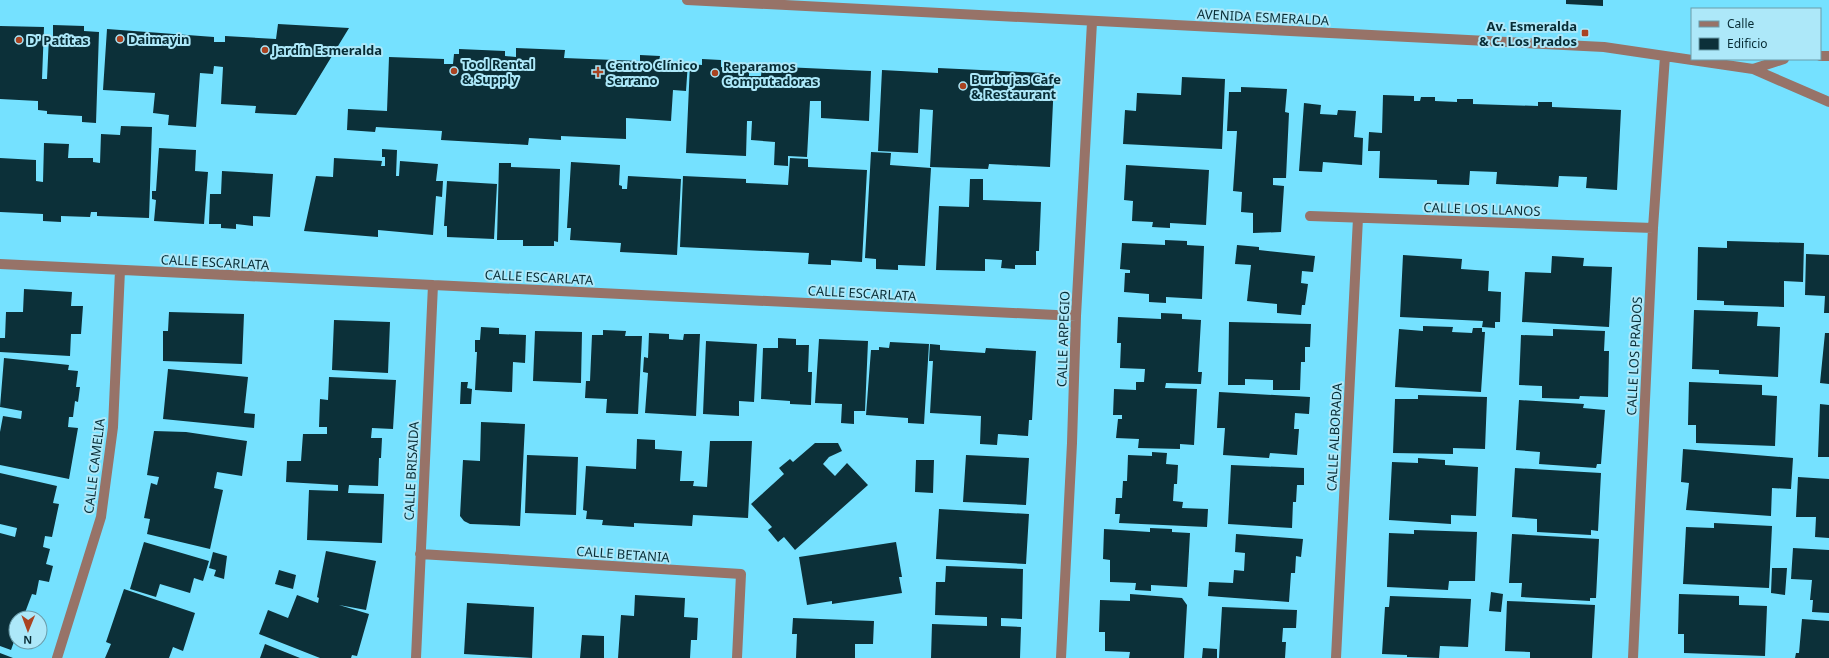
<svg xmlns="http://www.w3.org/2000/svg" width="1829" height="658" viewBox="0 0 1829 658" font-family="'Noto Sans',sans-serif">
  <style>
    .building { fill: #0c3039 }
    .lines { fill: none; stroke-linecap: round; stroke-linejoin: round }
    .minor { stroke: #977368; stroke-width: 10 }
    .poi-dot { fill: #aa4321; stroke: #ade8f9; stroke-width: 1.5 }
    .labels { text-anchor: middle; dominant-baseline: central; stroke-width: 4; stroke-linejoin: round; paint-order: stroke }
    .street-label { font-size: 13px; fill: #072c35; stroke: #ade8f9 }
    .poi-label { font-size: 13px; font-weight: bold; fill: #072c35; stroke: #ade8f9; text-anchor: start }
  </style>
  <rect width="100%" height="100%" fill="#75e1ff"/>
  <path class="building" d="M1566,0H1603V6L1566,4Z
    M278,24L349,28L296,115L255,113L256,106L221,104L223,67L214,66L213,74L200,73L196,127L168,125L169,115L153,113L155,93L103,90L107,29L214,37V42H225V36L276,39Z
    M53,25L84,26V31L99,32L96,123L82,122V116L47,114V111L38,110V101L0,99V26L44,27L42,79H47L49,37H53Z
    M516,48L565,50L564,58L640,61V55L660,56L659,61L688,62L686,91L673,90L671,121L626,118V139L561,136V140L529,138L528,145L441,140L442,131L376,127L375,132L347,130L348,109L387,111L389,57L444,59V64H453L454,54H459V49L505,51V56L516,57Z
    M702,59L721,60V67L749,68V76H761L762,66L871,71L869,121L821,118V101H810L807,157L788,156V166L774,165L775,142L751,140L752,121H747L746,156L686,153L690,64L702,65Z
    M938,68L1045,73V80L1054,81L1050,167L989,164L988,169L930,167L933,110L920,109L918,153L878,151L882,70L938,73Z
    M1182,77L1225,79L1222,149L1123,144L1125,110L1136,111L1137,93L1181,95Z
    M1241,87L1287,89L1285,112L1289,113L1286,178H1273V185L1284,186L1281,232L1253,233V213L1241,212L1242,192L1233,191L1237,131H1227L1229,92H1241Z
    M1383,95L1414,96V101H1420L1421,97H1435V101L1457,102V99H1473V104L1538,106V102H1552V107L1621,110L1617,190L1586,188L1587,177L1559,176L1558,187L1496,184L1497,172L1470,171L1469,185L1437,184V180L1379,178L1380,151H1368L1369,132L1382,133Z
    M1304,103L1321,105L1320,114L1337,115L1338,110L1356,111L1354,137L1363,138L1362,165L1323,162L1322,172L1299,171Z
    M121,126L152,127L149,218L97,216V212H91L90,217L61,216V222L43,221V214L0,212V158L36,160V181L43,182L44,143L69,144L68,158H93V162L100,163L101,134L120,135Z
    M159,148L196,150L195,171L208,172L204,224L154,221L156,200L152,199V191H156Z
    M382,149L397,150L396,176H399L400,161L438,164L436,181H443L442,197L436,196L433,235L378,230V237L304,231L316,176L333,177L334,158L382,161L381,166H385V157H382Z
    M871,152L891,153L890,165L931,168L925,266L898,265V270L876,269V259L865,258Z
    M790,158L808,159V167L867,170L862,262L831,260V265L808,264L809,253L680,247L683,176L746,179V183L788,185Z
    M571,162L620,165L619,185L622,186V189H627L628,176L681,179L677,255L620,252L621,243L570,240L571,228H567Z
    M499,163H511V167L560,169L558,242L554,241V246H523V240H497Z
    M1126,165L1209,170L1206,225L1170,223V228L1152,227L1153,222L1132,221L1133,201L1124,200Z
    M222,171L273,174L270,217L253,216V226L236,224V229L221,228V224H209L210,194H221Z
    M970,179H983V200L1041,202L1039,251H1036V265H1015V269L1001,268L1002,260L985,259V271L936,270L939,206L969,207Z
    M447,181L497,184L494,239L447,237V226H444Z
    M1165,240L1187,241V245L1204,246L1202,299L1166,297V303L1149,302V294L1124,292L1125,273H1130V270L1120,269L1122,243L1165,245Z
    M1727,241L1804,243L1803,282L1784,281V307L1724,305V301L1697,300L1698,247L1727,248Z
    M1237,245L1259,247V250L1315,256L1313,272L1302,271L1301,283L1308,284L1305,305H1302L1301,315L1277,313V304L1247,301L1251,265L1235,264Z
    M1806,254L1829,255V313H1824L1825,296L1805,295Z
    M1403,255L1462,259L1461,269L1489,271L1488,291L1501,292L1500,322H1495V328L1482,327L1483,321L1400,317Z
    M1552,256L1584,258L1583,266L1612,267L1609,327L1522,322L1525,272L1551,273Z
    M24,289L72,292L71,306H83L81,334H71L70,356L0,352V338H5L6,312H23Z
    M1694,310L1758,312L1757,326L1780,327L1778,377L1719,374V370L1692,369Z
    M169,312L244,314L242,364L163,361V331H168Z
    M1161,313L1182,314V319L1201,320L1198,372H1202L1201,384L1166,383L1165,388L1197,389L1194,445L1180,444V449L1138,448L1139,439L1116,438L1118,419H1122V415H1113L1114,389L1136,390V382H1144L1145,369L1120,368L1121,343H1117L1118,317L1161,319Z
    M334,320L390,322L388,373L332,370Z
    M1229,322L1311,324L1310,347H1305V362H1301L1300,390H1273V380L1245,379V385H1228Z
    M1423,326L1453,327L1452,332L1472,333L1473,328H1482V332H1485L1481,392L1395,387L1399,329L1423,331Z
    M481,327L499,328V334L526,335L525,363L513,362L512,392L475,390L477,352H475V340H480Z
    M1553,329L1605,331L1604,351H1609L1608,397L1580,396L1579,399L1542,398V386L1519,385L1521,335L1553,336Z
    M603,330L626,331L625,336H642L638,414L606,413L607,399L585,398L586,381H590L592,335H603Z
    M535,331L582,332L581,383L533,381Z
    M649,333L669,334V339L683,340L684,334H700L696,416L645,413L648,373L643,372L644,357L648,358Z
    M1825,333H1829V384L1820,383Z
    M778,338L796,339V345H809L808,372H812L811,405L790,404V401L761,399L763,348H778Z
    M819,339L868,341L865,411H854V424L841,423L842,404L815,403Z
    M706,341L757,344L754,402L739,401V416L703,414Z
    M890,342L929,344L924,424L908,423V418L866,415L871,350H879V347L889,348Z
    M930,344L940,345V350L985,353L986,348L1036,351L1032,420H1029L1028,436L998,434L997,445L980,444L981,416L930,413L933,361H929Z
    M4,358L69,365L68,370L78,371L76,387H80L78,402L75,401L73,417H69L68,427L78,428L69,479L0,465V432L3,416L21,419L22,411L0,407Z
    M168,369L248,377L244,413L255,414L254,428L163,419Z
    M329,377L396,380L393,429L372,428L371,438H382L381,458H379L378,486L349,485L348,493L384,494L382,543L307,540L309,490L338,491V485L286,482L287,461H301L303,434H327V427H319L320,399L328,400Z
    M461,382H468L467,388L472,389L471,404H460Z
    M1689,382L1762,385V395L1777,396L1775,446L1696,443V425H1688Z
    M1219,392L1310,397L1309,414L1295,413L1294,429H1299L1297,455L1270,453L1269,458L1223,455L1225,428H1217Z
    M1418,395L1487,397L1485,449L1453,448V454L1393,453L1395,399H1418Z
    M1519,400L1584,404L1583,408L1605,410L1601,464H1597L1596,468L1539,464L1540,452L1516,450Z
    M1820,404L1829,405V457H1818Z
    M481,422L525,424L520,526L470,524L464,521L460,516L463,460L480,461Z
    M154,431L186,432L247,441L242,476L217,472L214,488L223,490L210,549L147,534L150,519L144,518L151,483L157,485L159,477L147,475Z
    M637,439L655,440V449L682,451L680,481H694L693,486L707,487L710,441H752L748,518L693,515L692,526L634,523V527L602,525L603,520L586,519L587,511L583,510L586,466L636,469Z
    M815,443H838L842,451L829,457L823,464L835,476L847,463L868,485L795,550L784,537L778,542L768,530L772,527L751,504L784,474L779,468L790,459L793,462Z
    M1683,449L1793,458L1791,489L1772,488L1771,516L1686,510L1689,483L1681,482Z
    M1152,452L1167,453L1166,464L1178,465L1177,484H1174L1173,501L1183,502L1182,508L1208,509L1207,527L1119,523L1120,514H1115L1116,498H1122L1123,481H1127L1128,455L1152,456Z
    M527,455L578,457L576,515L525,513Z
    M966,455L1029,458L1026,505L963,502Z
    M1418,458L1445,460V465L1478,467L1476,516L1451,515V524L1389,520L1392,462L1418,463Z
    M916,460H934L933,493L915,492Z
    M1231,465L1304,468V485H1297L1296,502H1293L1292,528L1228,524Z
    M1515,468L1601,473L1598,531L1591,530V535L1537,532V519L1512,517Z
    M0,473L57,486L53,503L59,504L52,537L45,536L43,547L50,549L46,564L53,566L49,582L39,580L36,595L32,594L23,618H16V636L11,650L0,646V533L15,537L17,528L0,524Z
    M1798,477L1829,479V538L1815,537L1816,517H1796Z
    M939,509L1029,514L1026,564L936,559Z
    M1714,523L1772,526L1769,588L1683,584L1686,527L1714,528Z
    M1150,528L1172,529V532L1190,533L1187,587L1151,585V591L1135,590L1136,583L1110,582V560L1103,559L1104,529L1150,532Z
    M1414,530L1477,532L1475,581H1449L1448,590L1387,587L1389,533L1414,534Z
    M1236,534L1303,539L1301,557L1296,556L1295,573H1291L1289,602L1208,596L1209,582L1233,583L1234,570L1244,571L1245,553L1235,552Z
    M1512,534L1599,539L1596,598H1590V601L1521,597L1522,583H1509Z
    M144,542L209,561L203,581L194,578L190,593L160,584L156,597L130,589Z
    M896,542L902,577H899L902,593L832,604V601L807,605L799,557Z
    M1793,548L1829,550V613L1812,612L1813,600H1810L1812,580L1791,579Z
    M326,551L376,561L366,610L339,605L369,614L357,656L352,655L351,658H320L259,634L268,610L288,618L297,595L318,603L319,598L317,597Z
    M213,552L227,556L224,579L214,576L216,570L209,568Z
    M946,566L1023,569L1022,619L1001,618V626L1021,627L1020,658H931L932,624L987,626V617L935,615L936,582H945Z
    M1772,568H1787L1785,595L1771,593Z
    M279,570L296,575L293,589L275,584Z
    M124,589L195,613L183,651L173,647L169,658H105L111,644L106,642Z
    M1491,592L1503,594L1501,612L1489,611Z
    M1130,594L1182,598L1187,605L1184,658H1129L1130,652L1105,651V632H1099L1100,600L1130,601Z
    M1679,594L1739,596V605L1767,606L1765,656L1684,653V634H1678Z
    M635,595L685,598L684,617L698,618L697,640H691L690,658H618L621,615L634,616Z
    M1390,596L1471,599L1468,647L1440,646L1439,658L1407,657V655L1382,654L1385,607H1389Z
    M1507,601L1595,605L1592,658H1530V652L1505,651Z
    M467,603L534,607L532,658L464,654Z
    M1222,607L1297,610L1296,628H1283L1282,642H1286L1285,658H1219Z
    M793,618L874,621L873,644H855V658H796L797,634H792Z
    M1802,619L1829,621V658H1795L1796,653H1799Z
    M582,635L604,636V658H580Z
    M265,644L300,658H260Z
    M1203,648L1217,649V658H1202Z
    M0,653L13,658H0Z"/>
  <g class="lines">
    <path class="minor" d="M687,0L1604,47L1753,69L1829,102
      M1820,56H1829
      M1753,69L1784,59
      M1310,216L1653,228
      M0,264L1076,316
      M420,554L741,574L737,658
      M57,658L101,517L113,427L120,270
      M416,658L433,285
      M1061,658L1072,443L1076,316L1092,22
      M1336,658L1358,218
      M1633,658L1653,228L1665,56"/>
  </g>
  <g class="poi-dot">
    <rect x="1581" y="29" width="8" height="8" rx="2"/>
    <circle cx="120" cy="39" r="4"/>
    <circle cx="19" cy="40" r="4"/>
    <circle cx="265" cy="50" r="4"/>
    <circle cx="454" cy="71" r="4"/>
    <path d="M596 66h4v4h4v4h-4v4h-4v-4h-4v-4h4z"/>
    <circle cx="715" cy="73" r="4"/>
    <circle cx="963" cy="86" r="4"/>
  </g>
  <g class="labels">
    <g class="street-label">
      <text transform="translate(1263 17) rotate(3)">AVENIDA ESMERALDA</text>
      <text transform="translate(1482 209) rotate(2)">CALLE LOS LLANOS</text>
      <text transform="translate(215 262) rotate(3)">CALLE ESCARLATA</text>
      <text transform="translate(539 277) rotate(3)">CALLE ESCARLATA</text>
      <text transform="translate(862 293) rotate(3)">CALLE ESCARLATA</text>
      <text transform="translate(1063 339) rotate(-88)">CALLE ARPEGIO</text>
      <text transform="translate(1634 356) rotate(-87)">CALLE LOS PRADOS</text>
      <text transform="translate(1334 437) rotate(-87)">CALLE ALBORADA</text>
      <text transform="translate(94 466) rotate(-83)">CALLE CAMELIA</text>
      <text transform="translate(411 471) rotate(-87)">CALLE BRISAIDA</text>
      <text transform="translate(623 554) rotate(4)">CALLE BETANIA</text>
    </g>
    <g class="poi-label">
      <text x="1577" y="26" text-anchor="end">Av. Esmeralda<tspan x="1577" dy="15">&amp; C. Los Prados</tspan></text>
      <text x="128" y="39">Daimayin</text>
      <text x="27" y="40">D' Patitas</text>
      <text x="273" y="50">Jardín Esmeralda</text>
      <text x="462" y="64">Tool Rental<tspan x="462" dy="15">&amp; Supply</tspan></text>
      <text x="607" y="65">Centro Clínico<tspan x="607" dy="15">Serrano</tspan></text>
      <text x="723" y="66">Reparamos<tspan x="723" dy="15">Computadoras</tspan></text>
      <text x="971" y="79">Burbujas Cafe<tspan x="971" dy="15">&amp; Restaurant</tspan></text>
    </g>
  </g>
  <rect x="1691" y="8" width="130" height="52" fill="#ade8f9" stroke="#6b9dab"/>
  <rect x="1699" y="21" width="20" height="6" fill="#977368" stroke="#6b9dab"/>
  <text x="1727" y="28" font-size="12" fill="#072c35">Calle</text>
  <rect x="1699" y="38" width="20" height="12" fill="#0c3039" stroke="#6b9dab"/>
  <text x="1727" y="48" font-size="12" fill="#072c35">Edificio</text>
  <g transform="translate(28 630) rotate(181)"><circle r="19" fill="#ade8f9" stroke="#6b9dab"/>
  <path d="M0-3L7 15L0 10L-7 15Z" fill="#aa4321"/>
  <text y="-6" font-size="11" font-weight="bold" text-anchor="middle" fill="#072c35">N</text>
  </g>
</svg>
